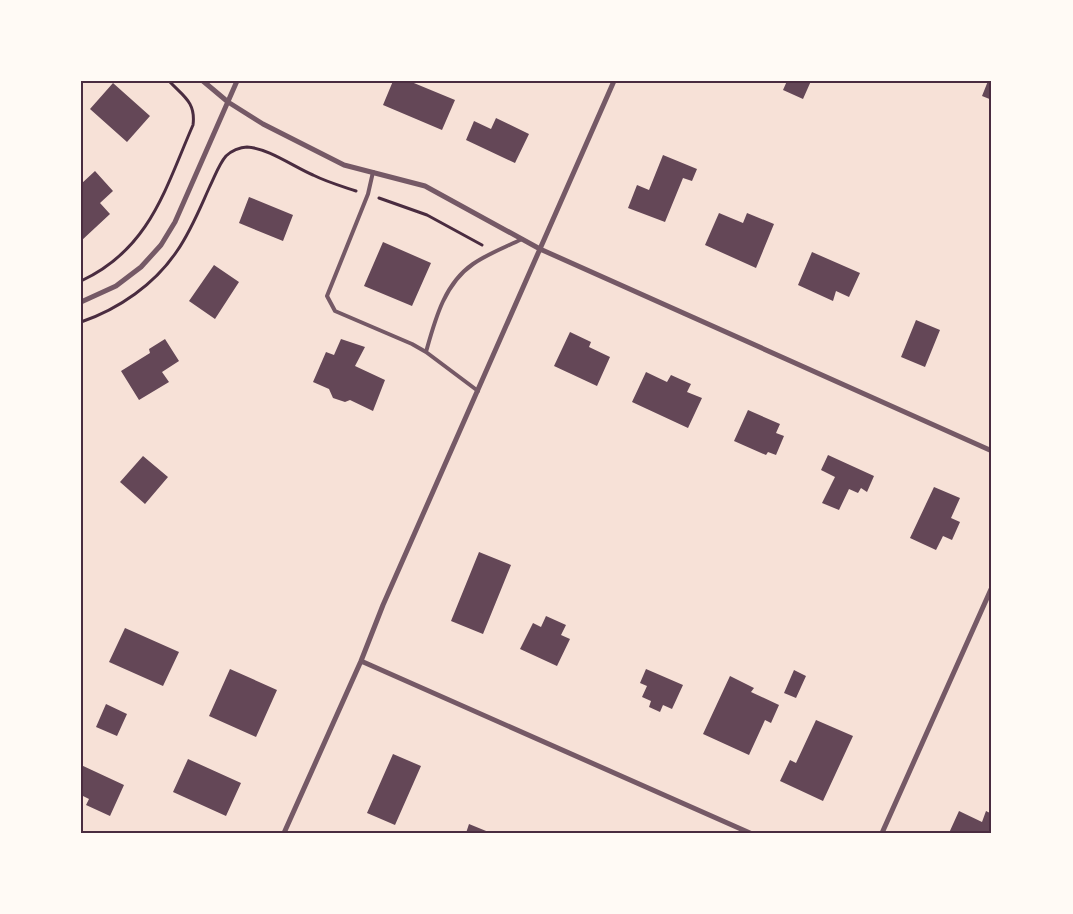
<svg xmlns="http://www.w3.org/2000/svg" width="1073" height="914" viewBox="0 0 1073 914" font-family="'Golos Text',sans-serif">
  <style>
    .building { fill: #644757 }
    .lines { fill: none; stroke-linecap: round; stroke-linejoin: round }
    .path { stroke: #4a2c40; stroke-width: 3 }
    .service { stroke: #755966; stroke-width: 4 }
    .minor { stroke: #755966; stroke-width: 5 }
    .neatline { fill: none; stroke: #4a2c40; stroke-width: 2 }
  </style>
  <rect width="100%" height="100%" fill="#f7e1d7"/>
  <path class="building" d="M393,81H409L455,100L442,130L383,105Z
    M787,81H811L803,99L783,90Z
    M988,81H992V100L982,96Z
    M113,83L150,116L127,142L90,109Z
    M496,118L529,134L515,163L466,140L474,121L491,129Z
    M663,155L697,169L692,181L683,178L665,222L628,208L637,185L649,190Z
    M95,171L113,191L100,203L110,214L81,241V184Z
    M249,197L293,215L283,241L239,223Z
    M719,213L743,223L747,213L774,224L756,268L705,245Z
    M383,242L431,263L412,306L364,286Z
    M812,252L860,273L849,297L836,291L833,301L798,285Z
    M214,265L239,282L215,319L189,301Z
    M916,320L940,330L925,367L901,357Z
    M570,332L591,342L589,347L610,357L597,386L554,366Z
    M165,339L179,361L162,372L169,382L139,400L121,371L150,353L149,349Z
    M341,339L365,347L355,366L385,380L373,411L350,400L345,402L333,398L329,389L313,382L326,352L334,355Z
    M646,372L667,382L671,375L691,384L687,392L702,398L688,428L632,402Z
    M748,410L780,424L776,433L784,436L776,455L768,452L766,455L734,441Z
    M828,455L874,476L867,492L861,488L858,493L849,489L839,510L822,503L835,477L821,470Z
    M143,456L168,477L145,504L120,482Z
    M934,487L960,498L951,518L960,522L952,540L943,536L936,550L910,538Z
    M479,552L511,565L483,634L451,621Z
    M546,616L566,625L561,635L570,639L557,666L520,649L533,623L541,627Z
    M125,628L179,652L163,686L109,662Z
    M230,669L277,690L256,737L209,716Z
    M646,669L683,685L672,709L663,705L660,712L649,707L651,701L642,697L647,686L640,683Z
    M794,670L806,676L796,698L784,693Z
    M730,676L754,688L751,692L779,705L771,723L765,720L749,755L703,734Z
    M106,704L127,714L117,736L96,727Z
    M816,720L853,736L823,801L780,781L790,760L796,763Z
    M393,754L421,766L395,825L367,813Z
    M188,759L241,783L226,816L173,792Z
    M81,765L124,785L110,816L86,805L89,799L81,795Z
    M959,811L982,822L986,811L992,814V833H949Z
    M469,824L491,833H466Z"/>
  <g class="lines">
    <path class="path" d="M379,198L427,215L482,245
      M81,281C150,249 165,189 193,125C196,102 183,96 169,81
      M81,322C119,309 155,284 177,251C191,231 200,208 210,186C215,176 219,164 226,156C231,151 240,147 247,147C268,148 294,167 313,175C327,182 341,186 356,191"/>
    <path class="service" d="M373,172L368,194L327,296L335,311L412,344L426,352L478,391
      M426,352C435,320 444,284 473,264C487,254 506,247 522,239"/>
    <path class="minor" d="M203,81L228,102L263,124L344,165L425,186L540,249L992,451
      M81,302L116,286L141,267L161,245L175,222L237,81
      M361,661L750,833
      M284,833L361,661L383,605L614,81
      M882,833L992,587"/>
  </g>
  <rect width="1073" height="914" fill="none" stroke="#fffaf5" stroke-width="165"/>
  <rect x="82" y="82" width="908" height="750" class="neatline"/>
</svg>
